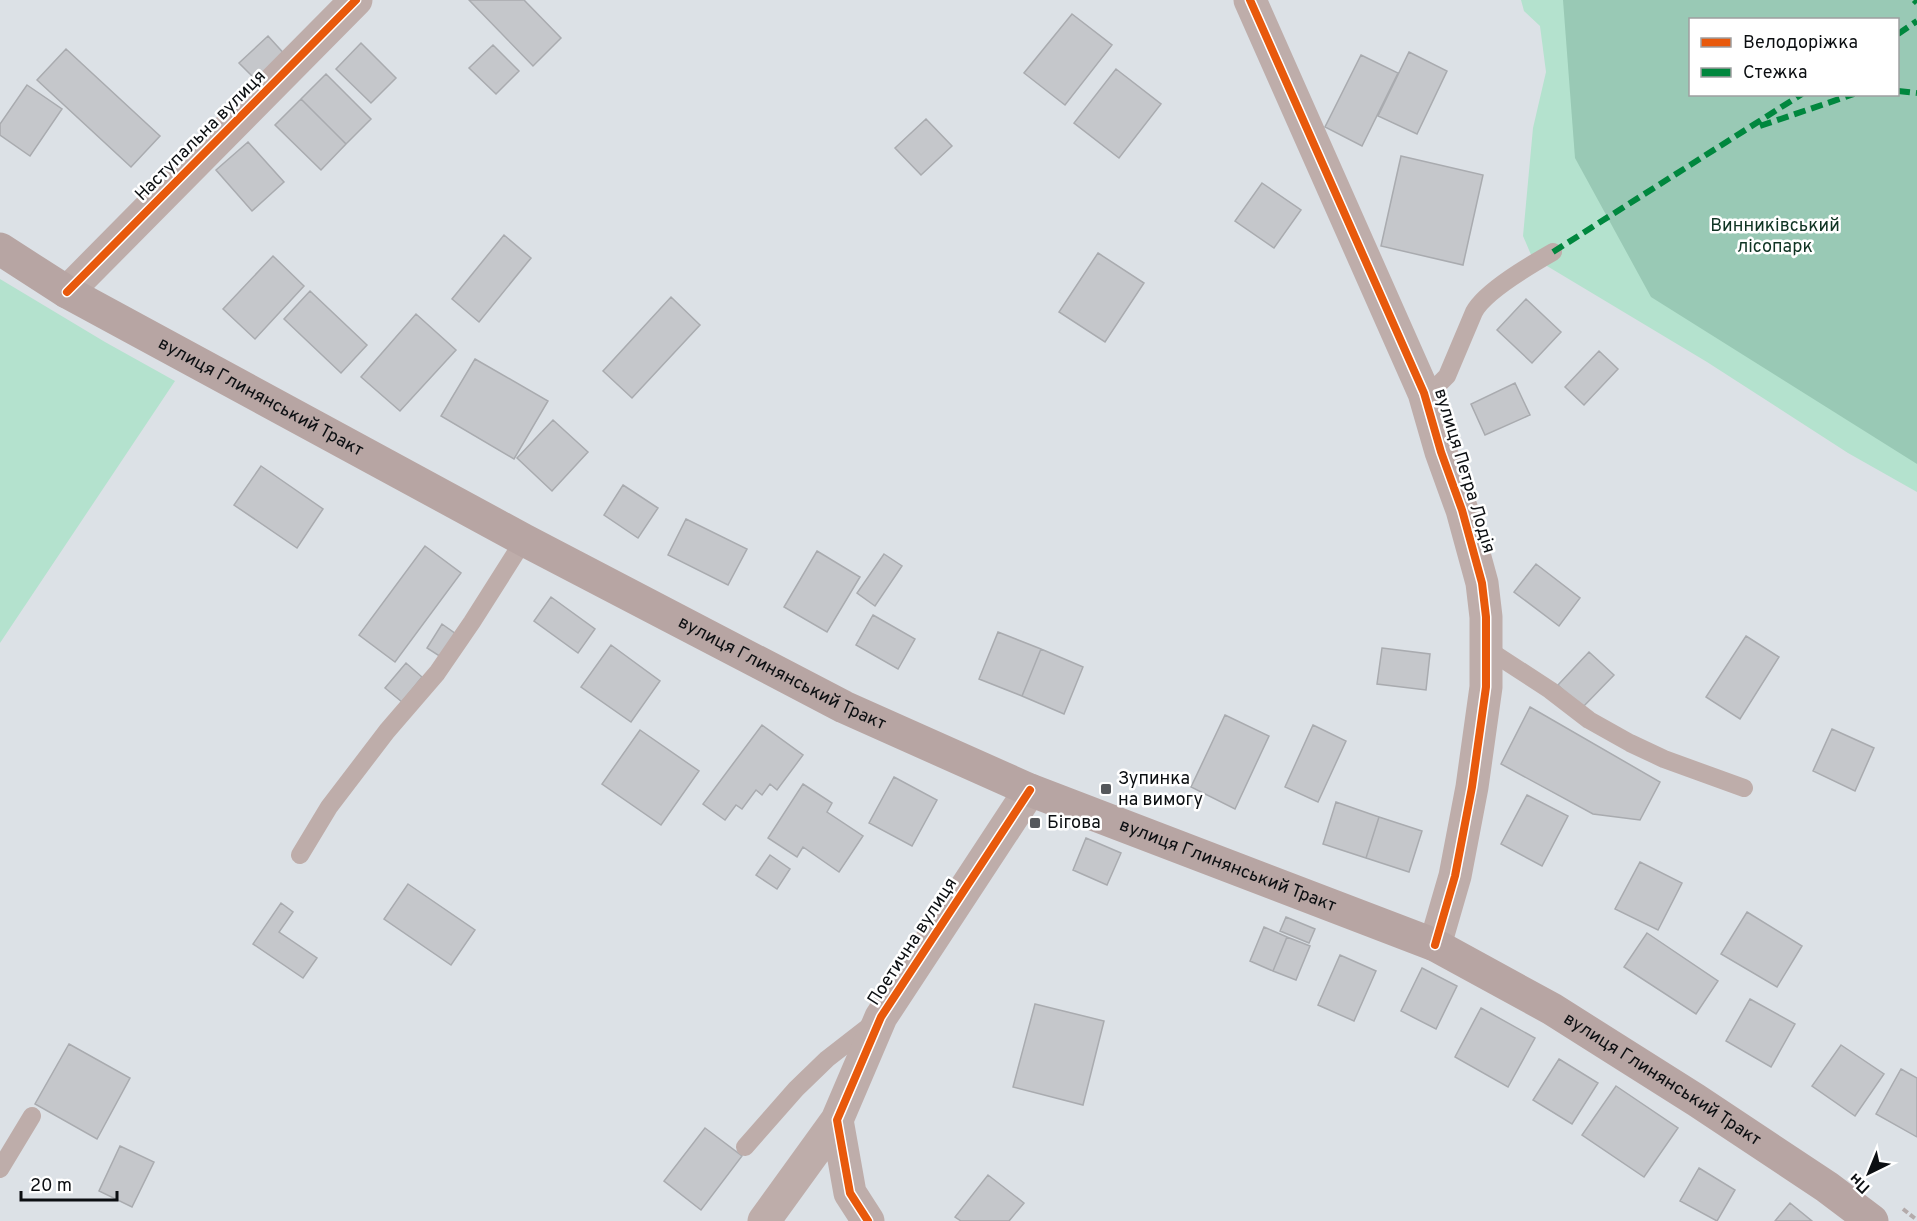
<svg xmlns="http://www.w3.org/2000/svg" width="1917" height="1221" viewBox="0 0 1917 1221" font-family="Overpass,sans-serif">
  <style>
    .green { fill: #b4e2ce; fill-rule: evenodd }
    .forest { fill: #99c9b5; fill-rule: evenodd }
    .building { fill: #c5c7cb; stroke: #a9abaf; stroke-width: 1.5 }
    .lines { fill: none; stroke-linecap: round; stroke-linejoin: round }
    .path { stroke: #b4abab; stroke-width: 4; stroke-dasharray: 6 3; stroke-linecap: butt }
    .lane { stroke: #beadaa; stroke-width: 18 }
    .street { stroke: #beadaa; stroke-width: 33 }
    .primary { stroke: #b7a5a3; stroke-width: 33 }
    .quiet { stroke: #00873e; stroke-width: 6; stroke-dasharray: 12 6; stroke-linecap: butt }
    .cycleway-casing { stroke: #fff; stroke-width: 11 }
    .cycleway { stroke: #e8590c; stroke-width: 8 }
    .poi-dot { fill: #55585c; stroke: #fff; stroke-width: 2 }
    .labels { text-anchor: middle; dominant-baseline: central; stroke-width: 5; stroke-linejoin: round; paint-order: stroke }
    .street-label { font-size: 18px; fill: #0c0f12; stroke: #fff }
    .park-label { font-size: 18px; fill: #0f3423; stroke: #fff }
    .poi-label { font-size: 18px; fill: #0c0f12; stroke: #fff; text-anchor: start }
  </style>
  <rect width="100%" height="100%" fill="#dce1e6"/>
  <path class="green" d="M1521,0H1917V492L1848,453L1707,362L1532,257L1523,236L1533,128L1546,72L1540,26L1524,11ZM1690,20H1898V94H1690Z
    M0,279L105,342L175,381L0,643Z"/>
  <path class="forest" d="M1563,0H1917V464L1651,297L1575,158ZM1690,20H1898V94H1690Z"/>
  <path class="building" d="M469,0H524L561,38L533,66Z
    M1072,14L1112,45L1065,105L1024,73Z
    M268,36L288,58L260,84L239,63Z
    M361,43L396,78L371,103L336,69Z
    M493,45L519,71L496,94L469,68Z
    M66,49L160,136L131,167L37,80Z
    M1409,52L1447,71L1417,134L1378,116Z
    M1361,55L1398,73L1362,146L1325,127Z
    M1116,69L1161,104L1119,158L1074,123Z
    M326,74L371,119L346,144L301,99Z
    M27,85L62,109L30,156L0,135V124Z
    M301,99L346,144L321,170L275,125Z
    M926,119L952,146L921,175L895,148Z
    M248,142L284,182L252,211L216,170Z
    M1401,156L1483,175L1463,265L1381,246Z
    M1262,183L1301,210L1274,248L1235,221Z
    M504,235L531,258L479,322L452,299Z
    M1098,253L1144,283L1105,342L1059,312Z
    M273,256L304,286L255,339L223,309Z
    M310,291L367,345L341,373L284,319Z
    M671,297L700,325L632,398L603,371Z
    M1526,299L1561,332L1532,363L1497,330Z
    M416,314L456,350L400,411L361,377Z
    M1599,351L1618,369L1584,405L1565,387Z
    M475,359L548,401L514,459L441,416Z
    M1515,383L1530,415L1485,435L1471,404Z
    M553,420L588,452L552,491L517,458Z
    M261,466L323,509L297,548L234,505Z
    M623,485L658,508L638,538L604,515Z
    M686,519L747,549L728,585L668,555Z
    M425,546L461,573L395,662L359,635Z
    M817,551L860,577L827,632L784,607Z
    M884,554L902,566L875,606L857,593Z
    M1536,564L1580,598L1559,626L1514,592Z
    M551,597L595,629L578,653L534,621Z
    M873,615L915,639L898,669L856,645Z
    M442,624L456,634L441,657L427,648Z
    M998,632L1041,649L1022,696L979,679Z
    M1746,636L1779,657L1740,719L1706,697Z
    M611,645L660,681L631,722L581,687Z
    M1382,648L1430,654L1426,690L1377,684Z
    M1041,649L1083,667L1064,714L1022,696Z
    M1589,652L1614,675L1582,708L1558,685Z
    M406,663L422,677L402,702L385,688Z
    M1530,707L1660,782L1640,820L1593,814L1501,764Z
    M1225,715L1269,736L1235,809L1191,787Z
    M762,725L803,755L777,790L770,784L762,795L756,790L742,809L736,805L725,820L703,804Z
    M1313,725L1346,741L1318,802L1285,787Z
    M1832,729L1874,748L1855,791L1813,771Z
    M640,730L699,771L661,825L602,784Z
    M894,777L937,800L912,846L869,823Z
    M803,784L832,803L827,812L863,836L839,872L803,847L797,857L768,838Z
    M1527,795L1568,816L1542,866L1501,844Z
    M1336,802L1379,817L1366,858L1323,844Z
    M1379,817L1422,831L1409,872L1366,858Z
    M1086,838L1121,853L1107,885L1073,870Z
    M770,855L790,869L777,889L756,875Z
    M1640,862L1682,883L1658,930L1615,909Z
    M408,884L475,930L451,965L384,919Z
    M281,903L293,912L279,932L317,958L303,978L253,944Z
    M1747,912L1802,946L1777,987L1721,954Z
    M1286,917L1315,929L1309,943L1280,931Z
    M1264,927L1287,937L1273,971L1250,961Z
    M1647,933L1718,981L1696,1014L1624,967Z
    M1287,937L1310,946L1296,980L1273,971Z
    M1340,955L1376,971L1354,1021L1318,1005Z
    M1422,968L1457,986L1436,1029L1401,1011Z
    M1750,999L1795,1024L1771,1067L1726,1041Z
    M1035,1004L1104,1021L1083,1105L1013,1087Z
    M1481,1008L1535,1038L1508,1087L1455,1057Z
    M69,1044L130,1078L97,1139L35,1104Z
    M1841,1045L1884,1074L1855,1116L1812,1086Z
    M1559,1059L1598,1083L1572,1124L1533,1100Z
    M1901,1069L1917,1078V1137L1876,1114Z
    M1616,1086L1678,1128L1644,1177L1582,1135Z
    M705,1128L742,1156L701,1210L664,1181Z
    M120,1146L154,1162L132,1207L99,1191Z
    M1699,1168L1735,1190L1717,1221L1680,1201Z
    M988,1175L1024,1203L1009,1221H961L955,1217Z
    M1790,1203L1812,1221H1775Z"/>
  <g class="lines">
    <path class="path" d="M1903,1209L1917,1220"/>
    <path class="lane" d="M1424,393L1438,385L1447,376L1474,312C1485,291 1532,264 1553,252
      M1487,649L1550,690L1589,720L1630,743L1664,759L1744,788
      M300,855L329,807L387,731L437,673L472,622L524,540
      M745,1147L796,1089L827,1059L872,1024
      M0,1169L32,1116"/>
    <path class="street" d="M1250,0L1424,393L1441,452L1462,510L1482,583L1486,617V687L1472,787L1455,876L1435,945
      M67,292L356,0
      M764,1221L837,1120
      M868,1221L850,1193L837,1120L881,1017L1030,790"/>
    <path class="primary" id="s1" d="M0,249L67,292L524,540L844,707L1030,790L1435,945L1552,1009L1696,1100L1827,1187L1872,1221"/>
    <path class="quiet" d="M1914,0L1917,3
      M1898,34L1917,21
      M1898,91L1917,93
      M1760,126L1854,94
      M1553,252L1802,94"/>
    <defs>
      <path id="cycleway" d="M1250,0L1424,393L1441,452L1462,510L1482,583L1486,617V687L1472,787L1455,876L1435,945
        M67,292L356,0
        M868,1221L850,1193L837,1120L881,1017L1030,790"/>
    </defs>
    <use href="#cycleway" class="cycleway-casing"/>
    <use href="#cycleway" class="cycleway"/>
  </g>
  <g class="poi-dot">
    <rect x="1100" y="783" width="12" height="12" rx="3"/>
    <rect x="1029" y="817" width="12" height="12" rx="3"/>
  </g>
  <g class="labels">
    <g class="street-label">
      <text transform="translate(201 136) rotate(-45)">Наступальна вулиця</text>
      <text stroke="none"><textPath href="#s1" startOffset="300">вулиця Глинянський Тракт</textPath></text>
      <text transform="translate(1464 471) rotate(73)">вулиця Петра Лодія</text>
      <text stroke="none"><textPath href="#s1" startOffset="890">вулиця Глинянський Тракт</textPath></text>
      <text stroke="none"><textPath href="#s1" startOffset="1376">вулиця Глинянський Тракт</textPath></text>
      <text transform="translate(913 942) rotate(-57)">Поетична вулиця</text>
      <text stroke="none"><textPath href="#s1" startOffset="1862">вулиця Глинянський Тракт</textPath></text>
    </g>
    <g class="park-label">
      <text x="1775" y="226">Винниківський<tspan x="1775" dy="21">лісопарк</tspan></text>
    </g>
    <g class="poi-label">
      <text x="1118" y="779">Зупинка<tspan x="1118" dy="21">на вимогу</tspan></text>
      <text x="1047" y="823">Бігова</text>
    </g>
  </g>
  <rect x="1689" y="18" width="210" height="78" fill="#ffffff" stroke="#9e9fa0" stroke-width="1.5"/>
  <rect x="1701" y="38" width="30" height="9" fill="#e8590c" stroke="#9e9fa0" stroke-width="1.5"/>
  <text x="1743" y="48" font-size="18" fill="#0c0f12">Велодоріжка</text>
  <rect x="1701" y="68" width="30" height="9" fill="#00873e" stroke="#9e9fa0" stroke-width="1.5"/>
  <text x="1743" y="78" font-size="18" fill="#0c0f12">Стежка</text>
  <g transform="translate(1869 1173) rotate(223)" stroke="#ffffff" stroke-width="4.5" paint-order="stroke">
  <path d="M0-4.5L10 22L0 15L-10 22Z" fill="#0c0f12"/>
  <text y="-9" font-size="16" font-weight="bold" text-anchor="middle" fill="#0c0f12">Пн</text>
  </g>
  <path d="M21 1191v9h96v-9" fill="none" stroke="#0c0f12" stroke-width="3"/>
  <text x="30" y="1191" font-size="18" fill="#0c0f12" stroke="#ffffff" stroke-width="4.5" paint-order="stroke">20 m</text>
</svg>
